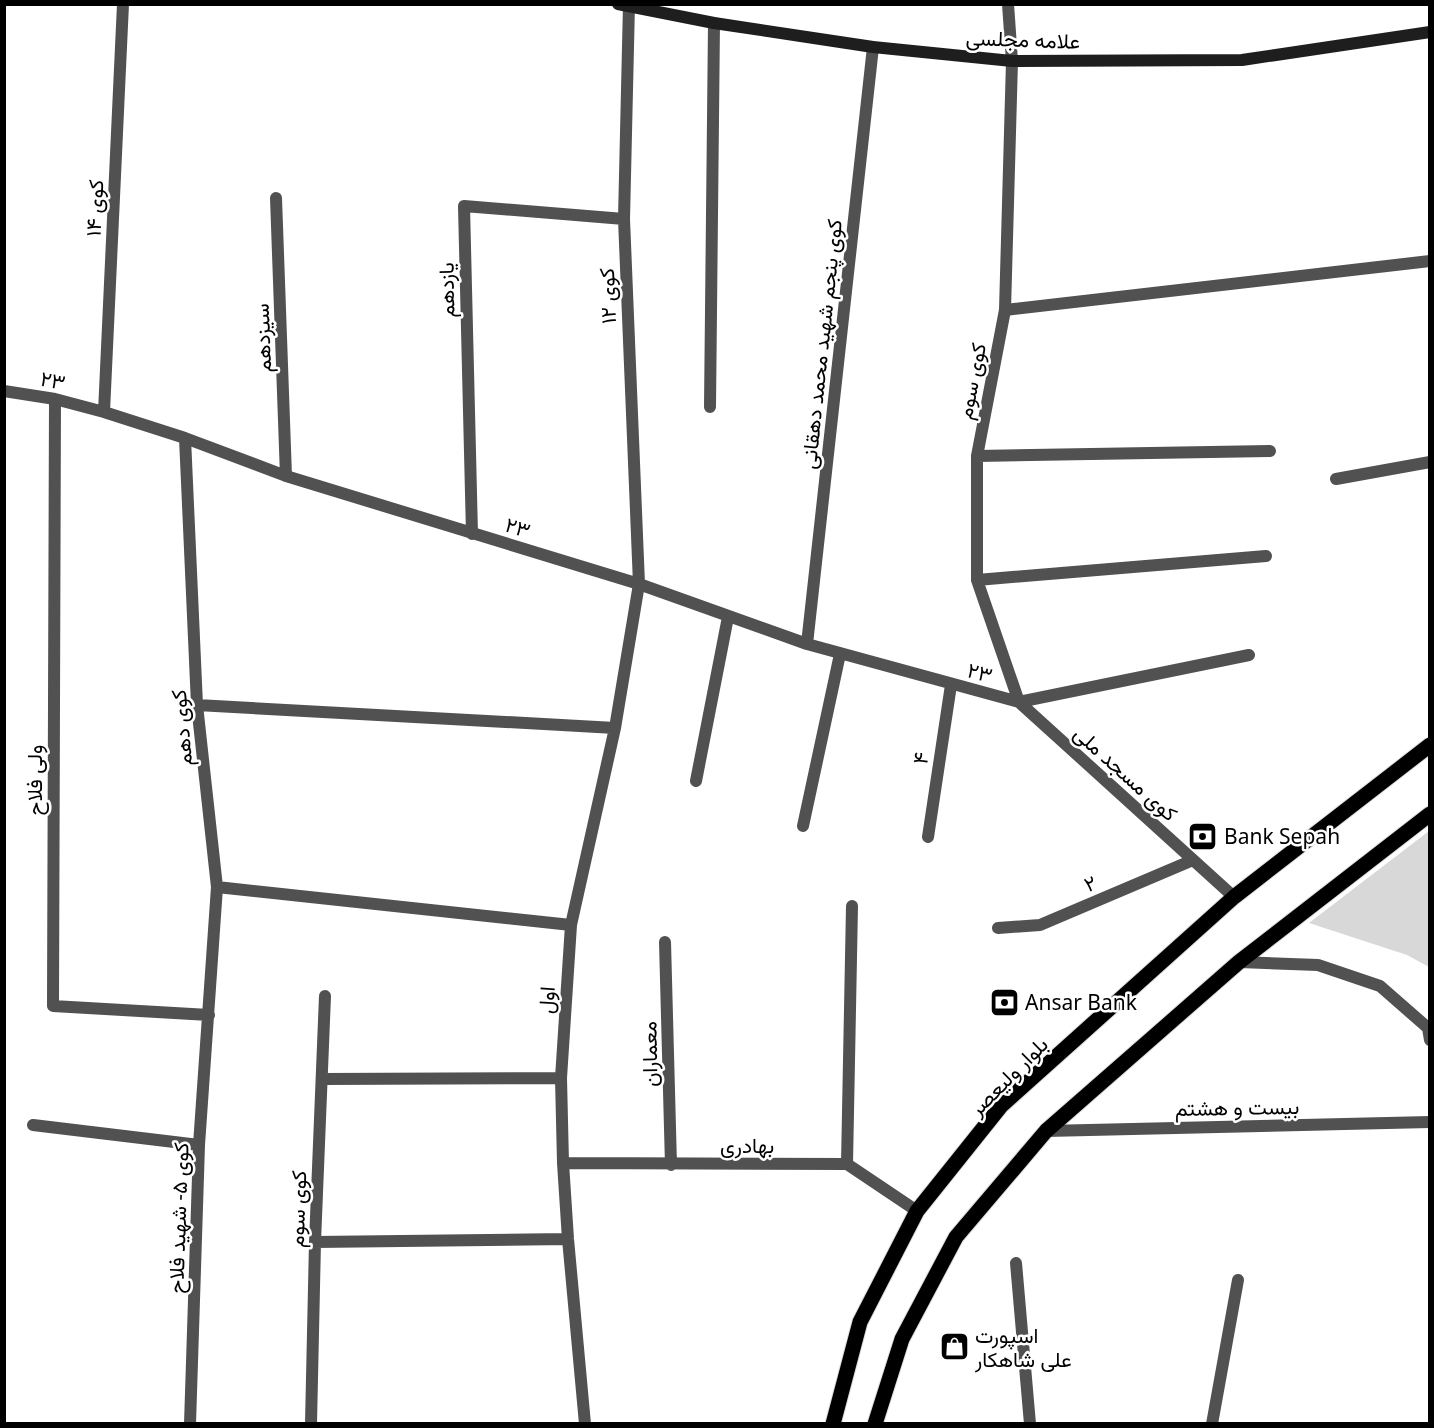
<svg xmlns="http://www.w3.org/2000/svg" width="1434" height="1428" viewBox="0 0 1434 1428" font-family="'Noto Sans',Vazirmatn,sans-serif">
  <style>
    .green { fill: #d8d8d8 }
    .lines { fill: none; stroke-linecap: round; stroke-linejoin: round }
    .primary-casing { stroke: #dbdbdb; stroke-width: 17 }
    .minor { stroke: #515151; stroke-width: 12 }
    .tertiary { stroke: #515151; stroke-width: 12 }
    .secondary { stroke: #1e1e1e; stroke-width: 12 }
    .primary { stroke: #000; stroke-width: 15 }
    .labels { text-anchor: middle; dominant-baseline: central; stroke-width: 5; stroke-linejoin: round; paint-order: stroke }
    .street-label { font-size: 21px; fill: #000; stroke: #fff }
    .poi-label { font-size: 21px; fill: #000; stroke: #fff; text-anchor: start }
  </style>
  <rect width="100%" height="100%" fill="#fff"/>
  <path class="green" d="M1429,831V967L1407,955L1309,923Z"/>
  <g class="lines">
    <defs>
      <path id="primary" d="M833,1424L860,1322L917,1211L1001,1106L1234,897L1430,745
        M875,1424L902,1339L956,1237L1046,1131L1239,962L1430,814"/>
    </defs>
    <use href="#primary" class="primary-casing"/>
    <path class="minor" d="M1008,4L1012,61L1005,310L977,456V580L1019,702L1234,897
      M276,198L286,476
      M1005,310L1430,261
      M4,391L55,399L104,412L185,438L286,476L639,584L807,644L1019,702L1249,655
      M55,399L53,1006L209,1015
      M710,407L714,23
      M104,412L123,4
      M185,438L197,705L217,887L199,1145L190,1424
      M977,456L1270,451
      M1336,479L1430,462
      M472,534L464,206L624,219
      M977,580L1266,556
      M807,644L873,47
      M197,705L615,728
      M696,781L728,617
      M803,826L840,654
      M928,837L951,685
      M217,887L571,925
      M998,928L1040,925L1193,860
      M665,942L671,1165
      M322,1079L561,1078
      M33,1125L199,1145
      M1046,1131L1430,1122
      M563,1163L847,1164L917,1211
      M847,1164L852,906
      M315,1242L568,1239
      M1016,1263L1030,1424
      M311,1424L315,1242L325,996
      M585,1424L568,1239L563,1163L561,1078L571,925L615,728L639,584L624,219L629,4
      M1212,1424L1238,1280"/>
    <path class="tertiary" d="M1239,962L1318,965L1380,986L1428,1028L1430,1040"/>
    <path class="secondary" d="M618,4L714,23L873,47L1012,61L1242,60L1430,32"/>
    <use href="#primary" class="primary"/>
  </g>
  <defs>
    <symbol id="bank-square" viewBox="-11 -11 22 22"><rect x="-9" y="-9" width="18" height="18" rx="4" fill="#000" stroke="#fff"/><path d="M-6-4H6V4H-6ZM0-2.3a2.3 2.3 0 1 0 0 4.6a2.3 2.3 0 1 0 0-4.6Z" fill="#fff"/></symbol>
    <symbol id="shop-square" viewBox="-11 -11 22 22"><rect x="-9" y="-9" width="18" height="18" rx="4" fill="#000" stroke="#fff"/><path d="M-5-2.5h2.3a2.7 3.5 0 0 1 5.4 0H5L5.5 6h-11ZM-1.5-2.5h3a1.5 2.3 0 0 0-3 0Z" fill="#fff"/></symbol>
  </defs>
  <g fill-rule="evenodd">
    <use href="#bank-square" x="1186" y="820" width="33" height="33"/>
    <use href="#bank-square" x="988" y="986" width="33" height="33"/>
    <use href="#shop-square" x="938" y="1330" width="33" height="33"/>
  </g>
  <g class="labels">
    <g class="street-label">
      <text transform="translate(1023 39) rotate(2)">علامه مجلسی</text>
      <text transform="translate(94 208) rotate(-87)">کوی ۱۴</text>
      <text transform="translate(446 290) rotate(-91)">یازدهم</text>
      <text transform="translate(607 296) rotate(-92)">کوی ۱۲</text>
      <text transform="translate(262 338) rotate(-92)">سیزدهم</text>
      <text transform="translate(821 344) rotate(-84)">کوی پنجم شهید محمد دهقانی</text>
      <text transform="translate(53 380) rotate(11)">۲۳</text>
      <text transform="translate(971 381) rotate(-79)">کوی سوم</text>
      <text transform="translate(518 527) rotate(17)">۲۳</text>
      <text transform="translate(980 672) rotate(14)">۲۳</text>
      <text transform="translate(181 728) rotate(-95)">کوی دهم</text>
      <text transform="translate(920 758) rotate(-81)">۴</text>
      <text transform="translate(1126 773) rotate(42)">کوی مسجد ملی</text>
      <text transform="translate(34 780) rotate(-90)">ولی فلاح</text>
      <text transform="translate(1090 883) rotate(-23)">۲</text>
      <text transform="translate(546 1000) rotate(-86)">اول</text>
      <text transform="translate(649 1054) rotate(-91)">معماران</text>
      <text transform="translate(1008 1076) rotate(-45)">بلوار ولیعصر</text>
      <text transform="translate(1237 1107) rotate(-1)">بیست و هشتم</text>
      <text x="747" y="1145">بهادری</text>
      <text transform="translate(297 1209) rotate(-88)">کوی سوم</text>
      <text transform="translate(178 1218) rotate(-88)">کوی ۵- شهید فلاح</text>
    </g>
    <g class="poi-label">
      <text x="1224" y="836">Bank Sepah</text>
      <text x="1025" y="1002">Ansar Bank</text>
      <text x="975" y="1335">اسپورت<tspan x="975" dy="24">علی شاهکار</tspan></text>
    </g>
  </g>
  <rect width="1434" height="1428" fill="none" stroke="#000000" stroke-width="12"/>
</svg>
